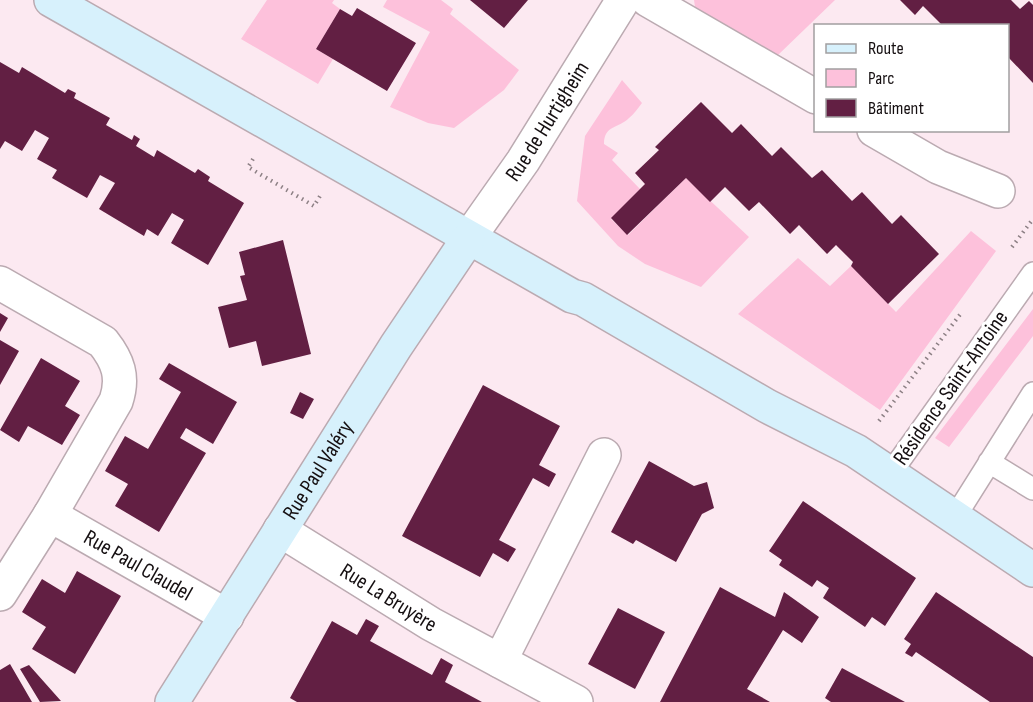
<svg xmlns="http://www.w3.org/2000/svg" width="1033" height="702" viewBox="0 0 1033 702" font-family="'Sofia Sans Condensed',sans-serif">
  <style>
    .green { fill: #fdc1db }
    .building { fill: #621f43 }
    .lines { fill: none; stroke-linecap: round; stroke-linejoin: round }
    .lane-casing { stroke: #bbaab1; stroke-width: 24 }
    .street-casing { stroke: #bbaab1; stroke-width: 36 }
    .secondary-casing { stroke: #bbaab1; stroke-width: 36 }
    .path { stroke: #8d8085; stroke-width: 4; stroke-dasharray: 1.5 4.5; stroke-linecap: butt }
    .lane { stroke: #fff; stroke-width: 21 }
    .street { stroke: #fff; stroke-width: 33 }
    .secondary { stroke: #d7f1fc; stroke-width: 33 }
    .labels { text-anchor: middle; dominant-baseline: central; stroke-width: 6; stroke-linejoin: round; paint-order: stroke }
    .street-label { font-size: 22px; fill: #150f11; stroke: #fff }
  </style>
  <rect width="100%" height="100%" fill="#fce9f1"/>
  <path class="green" d="M267,0H334L332,3L340,9L316,49L333,59L318,84L241,39Z
    M387,0H441L453,9L450,14L519,70L504,90L454,128L428,123L390,107L430,32L383,7Z
    M694,0H835L778,55L695,7Z
    M622,80L642,103C638,108 634,114 629,118C618,129 604,125 604,144L618,153L612,160L640,189L611,219L628,235L686,178L749,237L701,287L645,264L618,246L577,201L585,136Z
    M971,231L996,251L880,410L738,314L798,258L830,286L851,266L896,312Z
    M1033,309V336L949,447L935,438Z"/>
  <path class="building" d="M470,0H528L504,28Z
    M900,0H1011L1020,9L1029,1L1033,5V83L1008,57V26H943L923,6L915,15Z
    M357,8L416,43L387,91L316,49L340,9L352,16Z
    M0,62L19,73L22,67L65,93L68,89L76,93L74,98L110,118L106,125L132,140L134,135L140,139L136,146L154,157L157,150L195,173L198,169L210,177L208,181L244,203L208,265L171,243L184,220L172,213L158,236L147,229L144,236L99,209L115,183L100,175L87,198L52,178L57,170L37,159L49,138L35,130L22,151L5,141L0,149Z
    M701,102L732,133L741,124L772,156L781,147L812,178L822,170L852,201L862,192L892,224L901,215L939,254L888,304L851,266L853,262L836,245L827,254L799,225L790,234L759,202L749,211L725,187L710,202L686,178L627,235L611,218L645,184L635,173L659,150L655,147Z
    M283,240L311,354L262,366L256,341L229,348L218,307L247,300L240,276L245,275L239,252Z
    M0,313L8,318L0,332Z
    M0,340L19,351L0,385Z
    M41,358L80,381L65,406L80,415L62,445L28,426L19,442L0,430Z
    M169,363L237,402L213,444L186,428L180,438L206,453L159,532L115,506L128,484L105,471L125,436L148,449L181,392L159,379Z
    M483,385L560,426L539,465L556,474L549,487L533,478L499,540L516,549L508,562L493,553L480,577L402,536Z
    M300,392L314,399L303,419L290,413Z
    M649,461L694,486L707,482L714,508L702,514L676,562L636,540L633,544L611,532Z
    M803,501L916,578L885,626L872,617L865,627L823,598L829,588L817,580L812,587L779,565L782,560L769,551Z
    M77,571L121,596L75,674L32,649L46,627L22,612L42,579L65,593Z
    M720,587L775,617L784,592L819,617L802,643L783,630L747,689L770,702H660Z
    M936,592L1033,657V702H990L916,652L912,657L905,653L911,644L904,639Z
    M618,608L665,632L635,689L588,664Z
    M366,619L379,626L370,641L432,675L441,658L453,665L445,682L482,702H297L290,698L332,621L357,635Z
    M10,664L32,702H0V670Z
    M29,665L61,701L40,702L20,669Z
    M842,668L905,702H831L825,698Z"/>
  <g class="lines">
    <defs>
      <path id="lane" d="M989,462L1033,489
        M890,474L1033,273
        M955,517L1033,393"/>
      <g id="street">
        <path d="M648,0L816,97"/>
        <path d="M874,130L938,167L998,191"/>
        <path id="s1" d="M468,239L523,161L623,0"/>
        <path d="M0,283L103,342C118,361 124,377 116,401L50,515"/>
        <path id="s2" d="M280,530L431,624L576,702"/>
        <path id="s3" d="M0,594L50,515L227,616"/>
        <path d="M500,661L604,455"/>
      </g>
      <g id="secondary">
        <path d="M51,0L572,296L583,299L767,406L856,451L1033,570"/>
        <path id="s4" d="M172,702L396,346L468,239"/>
      </g>
    </defs>
    <use href="#lane" class="lane-casing"/>
    <use href="#street" class="street-casing"/>
    <use href="#secondary" class="secondary-casing"/>
    <path class="path" d="M253,159L248,167L314,206L320,196
      M1012,247L1033,219
      M879,421L962,312"/>
    <use href="#lane" class="lane"/>
    <use href="#street" class="street"/>
    <use href="#secondary" class="secondary"/>
  </g>
  <g class="labels">
    <g class="street-label">
      <text stroke="none"><textPath href="#s1" startOffset="142">Rue de Hurtigheim</textPath></text>
      <text transform="translate(951 388) rotate(-55)">Résidence Saint-Antoine</text>
      <text stroke="none"><textPath href="#s4" startOffset="274">Rue Paul Valéry</textPath></text>
      <text stroke="none"><textPath href="#s3" startOffset="195">Rue Paul Claudel</textPath></text>
      <text stroke="none"><textPath href="#s2" startOffset="128">Rue La Bruyère</textPath></text>
    </g>
  </g>
  <rect x="814" y="24" width="195" height="108" fill="#ffffff" stroke="#a19fa0" stroke-width="1.5"/>
  <rect x="826" y="44" width="30" height="9" fill="#d7f1fc" stroke="#a19fa0" stroke-width="1.5"/>
  <text x="868" y="54" font-size="18" fill="#150f11">Route</text>
  <rect x="826" y="69" width="30" height="18" fill="#fdc1db" stroke="#a19fa0" stroke-width="1.5"/>
  <text x="868" y="84" font-size="18" fill="#150f11">Parc</text>
  <rect x="826" y="99" width="30" height="18" fill="#621f43" stroke="#a19fa0" stroke-width="1.5"/>
  <text x="868" y="114" font-size="18" fill="#150f11">Bâtiment</text>
</svg>
